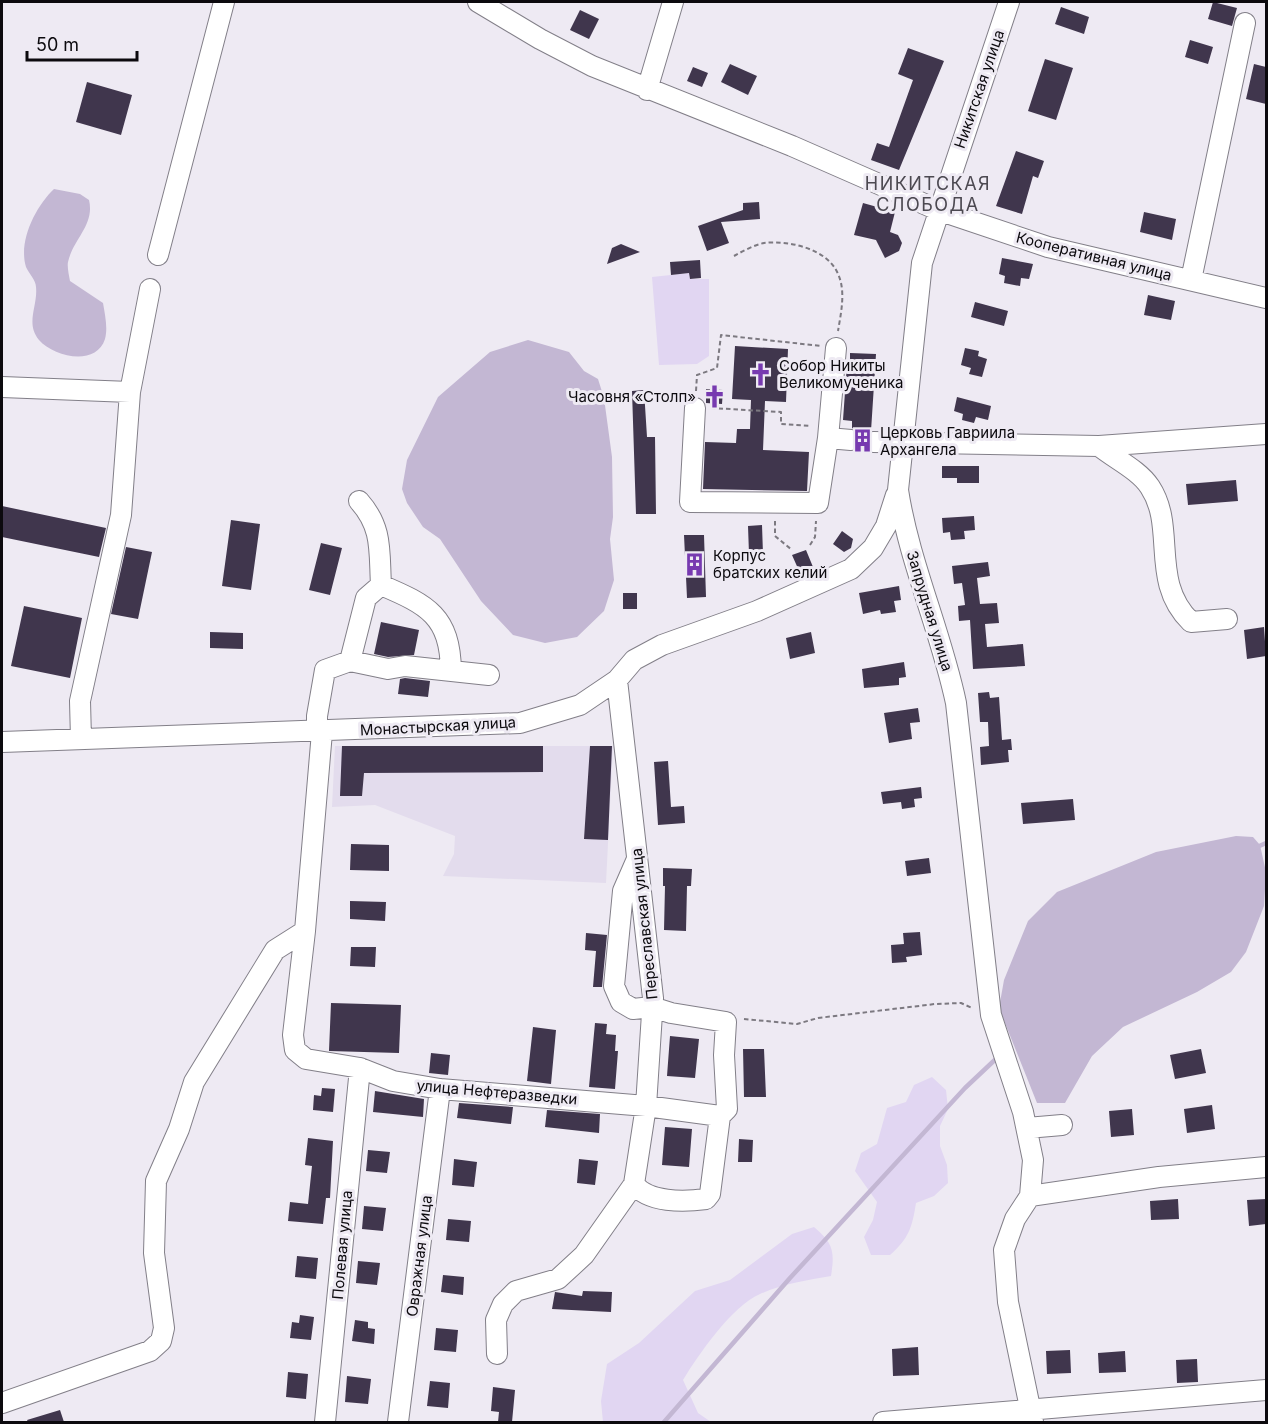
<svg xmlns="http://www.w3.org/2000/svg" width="1268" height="1424" viewBox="0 0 1268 1424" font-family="Inter,sans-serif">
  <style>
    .built { fill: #e3dced }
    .green { fill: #e1d6f2 }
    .water { fill: #c3b7d3 }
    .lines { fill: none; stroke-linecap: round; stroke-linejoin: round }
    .stream { stroke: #c3b7d3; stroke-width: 4.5 }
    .building { fill: #40364d }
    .minor-casing { stroke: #827f88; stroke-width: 22 }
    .path { stroke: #7c7980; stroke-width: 2; stroke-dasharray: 4.5 3; stroke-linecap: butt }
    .minor { stroke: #fff; stroke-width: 20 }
    .labels { text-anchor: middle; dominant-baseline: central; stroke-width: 6; stroke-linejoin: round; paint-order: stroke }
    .street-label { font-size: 15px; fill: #0c0a0e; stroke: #eeeaf3 }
    .poi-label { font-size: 15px; fill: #0c0a0e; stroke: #eeeaf3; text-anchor: start }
    .quarter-label { font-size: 18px; letter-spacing: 1.5px; fill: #4c4951; stroke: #eeeaf3 }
  </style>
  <rect width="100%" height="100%" fill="#eeeaf3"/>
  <path class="built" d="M335,746H613L606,883L443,876L454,854L455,836L375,805L332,807Z"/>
  <path class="green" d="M689,273L690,279H709V356L697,364L659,365L652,277Z
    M932,1077L946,1090L948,1109L940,1126V1146L947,1165L948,1183L934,1196L916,1203C912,1228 909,1238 890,1255H871L864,1237L873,1220L877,1202L855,1171L861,1153L877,1144L887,1108L906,1102L914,1085Z
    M814,1227C833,1243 835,1251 831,1276C807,1280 783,1284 760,1294C731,1307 699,1354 683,1380L698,1413L711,1422H603L601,1401L607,1364L639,1343L695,1291L730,1280L792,1234Z"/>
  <path class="water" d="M54,189L80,194L89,200C95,225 73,239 68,262C67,267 69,275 70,281L103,303C105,315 108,328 105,339C96,367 54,357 39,340C25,323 38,306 36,287C36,280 29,274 26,267C18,241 36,206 54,189Z
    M528,340L569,352L584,371L598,379L604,398L612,457L613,517L610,539L614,580L604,611L577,637L545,643L513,635L481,601L440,539L423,527L407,503L402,489L407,460L438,397L490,352Z
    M1236,836L1253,837L1260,845L1266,872L1264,906L1246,952L1231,972L1197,992L1123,1027L1092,1056L1065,1103H1037L999,1008L1004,980L1028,921L1057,892L1156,852Z"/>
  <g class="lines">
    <path class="stream" d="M1255,848L1266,843
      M664,1422L790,1278L965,1088L999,1056"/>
  </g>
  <path class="building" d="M1213,2L1237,8L1232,26L1208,19Z
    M1061,7L1089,17L1084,34L1055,24Z
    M580,10L599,19L589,39L570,30Z
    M1190,40L1213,47L1208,64L1185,57Z
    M908,48L944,61L899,170L871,160L877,143L889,147L913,80L898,74Z
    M1045,59L1073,68L1056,120L1028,111Z
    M730,64L757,76L748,95L721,82Z
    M1254,64L1266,67V104L1246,99Z
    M693,67L708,73L702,87L687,81Z
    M87,82L132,95L121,135L76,122Z
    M1016,151L1044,161L1038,178L1033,176L1022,214L996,206Z
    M759,202L760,219L721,222L729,243L707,251L698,226L743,210V203Z
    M863,203L895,212L890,232L898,235L902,243L899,251L885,258L876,240L854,235Z
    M1144,212L1176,219L1172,240L1140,232Z
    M621,244L640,252L607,264L612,248Z
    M1002,258L1033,264L1029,279L1021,278L1020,286L1004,283L1005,276L999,274Z
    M700,260L701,278L690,279L689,273L671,275L670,262Z
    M1148,295L1175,301L1171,320L1144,315Z
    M975,302L1008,311L1004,326L971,317Z
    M735,346L788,349L786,402L765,401L763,450L809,452L807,491L703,489L705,442L736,443L737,429H750L751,400L732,399Z
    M965,348L979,351L978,356L987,359L982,377L969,374L971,368L961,365Z
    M850,353L876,354L871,431L862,437L858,431L852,428V421L843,420L847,364L850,365Z
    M706,389L723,390L722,404L706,403Z
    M644,390L647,437H655L656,514H636L632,391Z
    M957,397L991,406L988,420L976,417L974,423L962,420L963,414L954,411Z
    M942,466H979V483H957V478H942Z
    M1236,480L1238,501L1188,505L1186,484Z
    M2,506L106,528L99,557L2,537Z
    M974,516L975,530L964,531L965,539L951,540L950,532L943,533L942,518Z
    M231,520L260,524L251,590L222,586Z
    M762,525L763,554H749L748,526Z
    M842,531L853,539L851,548L844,552L833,544Z
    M684,535H704L706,597L687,598Z
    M321,543L342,548L330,595L309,590Z
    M126,547L152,552L138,619L111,614Z
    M806,550L813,567L800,573L792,555Z
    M988,562L990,576L977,578L980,604L997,603L999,623L985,624L987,647L1023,644L1025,666L973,669L970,620L959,621L958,606L965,605L962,583L954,584L952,566Z
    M899,586L901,600L894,601L896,612L881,614L880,610L863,614L859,593Z
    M623,593H637V609H623Z
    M24,606L82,618L70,678L11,666Z
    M381,622L419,630L414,655L388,657L374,654Z
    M1264,627L1266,656L1247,659L1244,630Z
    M210,632L243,633V649L210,648Z
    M811,632L815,653L790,659L786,638Z
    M904,662L906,677L899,678V685L864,688L862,669Z
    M405,678L430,681L428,697L398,694L400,679Z
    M989,692L990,698L999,697L1002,740L1011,739L1012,750H1008L1009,762L981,765L980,747L989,746L988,722H980L978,693Z
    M918,708L920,722L910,723L912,739L889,743L884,713Z
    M342,746H543V772L364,773L362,796H340Z
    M590,746H612L608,840L584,839Z
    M668,761L671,807L684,806L685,823L658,825L654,762Z
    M921,787L922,798L914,799L915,807L902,809L901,802L883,804L881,792Z
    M1073,799L1075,820L1023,824L1021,803Z
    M351,844L389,845V871L350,870Z
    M929,858L931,873L907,876L905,861Z
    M663,868L692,869L691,886H687L686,931L664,930L665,886H663Z
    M350,901L386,902L385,921L350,919Z
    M920,932L922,955L906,957L907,962L892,963L891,945L904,944L903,933Z
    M586,933L607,935L602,987H593L596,951L585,950Z
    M351,947H376L375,967L350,966Z
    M331,1003L401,1005L399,1053L329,1051Z
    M595,1023L607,1024L606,1034L616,1035L615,1051H618L615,1089L589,1087Z
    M533,1027L556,1030L551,1084L527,1081Z
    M670,1036L699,1039L695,1078L667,1076Z
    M743,1049H764L766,1097H744Z
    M1201,1049L1206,1073L1175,1079L1170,1055Z
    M431,1053L450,1055L448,1075L429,1073Z
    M322,1088L335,1089L333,1112L313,1110L314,1095L321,1096Z
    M375,1091L424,1099L423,1117L373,1112Z
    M459,1103L513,1107L511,1124L457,1118Z
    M1212,1105L1215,1129L1187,1133L1184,1109Z
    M1132,1109L1134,1135L1111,1137L1109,1111Z
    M547,1110L600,1114L599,1133L545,1127Z
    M665,1127L692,1129L689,1167L662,1165Z
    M308,1138L333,1141L330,1198H326L323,1224L288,1221L290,1202L308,1204L312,1166L305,1165Z
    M739,1139L753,1140L752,1162H738Z
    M368,1150L390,1152L387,1173L366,1171Z
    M454,1159L477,1162L474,1187L452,1185Z
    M579,1159L598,1161L595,1185L577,1183Z
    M1178,1199L1179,1219L1151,1220L1150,1201Z
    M1266,1199V1224L1249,1226L1247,1200Z
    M364,1206L386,1208L383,1231L362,1229Z
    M448,1219L471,1221L469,1242L446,1240Z
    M297,1256L318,1258L316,1279L295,1277Z
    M358,1261L380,1263L377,1285L356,1283Z
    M443,1275L464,1277L463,1295L441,1292Z
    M583,1291L612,1292L611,1312L552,1309L555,1292L582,1296Z
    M300,1315L314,1317L311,1340L290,1338L292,1322L299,1323Z
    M355,1320L368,1322V1328L375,1329L374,1344L352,1341Z
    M436,1328L458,1330L456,1352L434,1350Z
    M918,1347L919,1375L893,1376L892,1349Z
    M1070,1350L1071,1373L1047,1374L1046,1351Z
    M1125,1351L1126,1372L1099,1373L1098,1353Z
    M1197,1359L1198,1382L1177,1383L1176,1360Z
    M288,1372L308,1374L306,1399L286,1397Z
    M347,1376L371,1379L368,1404L345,1402Z
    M430,1381L450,1383L448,1408L427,1406Z
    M493,1387L515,1390L512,1422H498L499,1412L491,1411Z
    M60,1410L64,1422H28L27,1420Z"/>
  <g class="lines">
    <defs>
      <path id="minor" d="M478,2L540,39L592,66L792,146L938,210L1048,247L1266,298
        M1009,2L922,263L898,490C909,562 941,631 956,703L991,1015L1023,1112L1033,1160L1030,1196L1015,1219L1004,1250L1008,1302L1033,1422
        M647,90L673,2
        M158,255L224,2
        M1191,280L1245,23
        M2,387L130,392
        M695,408L690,502L818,503L828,438L836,348
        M828,438L851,440
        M873,442L1099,446L1266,434
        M1099,446C1115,459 1139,470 1150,487C1177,528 1149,581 1191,622L1227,619
        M381,585C428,605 450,616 451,671
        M350,661L388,669L405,666L489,675
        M317,732V716L325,670L350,661L366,598L381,585C379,551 383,528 359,501
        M81,739L80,701L121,515L130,392L150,289
        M2,742L520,723L580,705L617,680L634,660L662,645L757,611L851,569L873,548L886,526L896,495
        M305,931L322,732
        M1027,1128L1062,1125
        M634,1184C648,1203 684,1202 706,1199L710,1194L720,1116L727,1109L724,1055L726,1022L671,1013L652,1007L633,1009L621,1002L614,986L623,891L637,859
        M1030,1196L1159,1177L1266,1167
        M497,1354L496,1320L503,1304L516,1291L558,1279L584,1255L634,1184L646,1106L653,998L617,680
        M2,1403L150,1351L161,1341L164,1328L154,1253L156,1181L179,1129L194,1082L275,950L305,931L293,1035L295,1050L306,1059L360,1068L393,1081L440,1089L646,1106L720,1116
        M325,1422L360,1068
        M398,1422L440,1089
        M883,1422L1266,1390"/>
    </defs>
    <use href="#minor" class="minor-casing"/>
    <path class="path" d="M734,256C743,251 754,245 764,243C789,240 828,249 838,274C846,291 841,313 838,331
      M696,391L697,375L717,368L721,335L821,346
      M711,408L781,412V424L811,426
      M775,521V536L792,550
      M810,545L815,537L816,521
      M744,1019L797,1024L818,1018L935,1004L961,1003L972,1008"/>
    <use href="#minor" class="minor"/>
  </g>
  <defs>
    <symbol id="church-bare" viewBox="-9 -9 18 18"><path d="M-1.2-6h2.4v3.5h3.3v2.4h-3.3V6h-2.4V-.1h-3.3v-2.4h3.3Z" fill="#773ab0" stroke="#eeeaf3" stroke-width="2.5" paint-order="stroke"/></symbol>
    <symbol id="building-bare" viewBox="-9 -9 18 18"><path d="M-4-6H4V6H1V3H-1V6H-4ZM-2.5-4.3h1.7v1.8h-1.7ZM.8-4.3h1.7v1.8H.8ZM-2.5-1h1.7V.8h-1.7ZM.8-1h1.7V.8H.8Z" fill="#773ab0" stroke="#eeeaf3" stroke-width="2.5" paint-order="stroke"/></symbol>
  </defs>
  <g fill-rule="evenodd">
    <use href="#church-bare" x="744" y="358" width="33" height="33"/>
    <use href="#church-bare" x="698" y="380" width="33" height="33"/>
    <use href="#building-bare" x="846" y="424" width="33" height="33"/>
    <use href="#building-bare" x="678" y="548" width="33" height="33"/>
  </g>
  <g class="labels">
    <g class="street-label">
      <text transform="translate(979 89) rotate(-71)">Никитская улица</text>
      <text transform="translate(1094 256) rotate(14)">Кооперативная улица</text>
      <text transform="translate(930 611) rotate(73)">Запрудная улица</text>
      <text transform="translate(438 726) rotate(-3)">Монастырская улица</text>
      <text transform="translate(644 924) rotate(-96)">Переславская улица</text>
      <text transform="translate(497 1092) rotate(5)">улица Нефтеразведки</text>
      <text transform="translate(342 1245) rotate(-85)">Полевая улица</text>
      <text transform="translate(419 1256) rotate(-83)">Овражная улица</text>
    </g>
    <g class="poi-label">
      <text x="779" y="365">Собор Никиты<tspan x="779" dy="17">Великомученика</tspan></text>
      <text x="696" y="396" text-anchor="end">Часовня «Столп»</text>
      <text x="880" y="432">Церковь Гавриила<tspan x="880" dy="17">Архангела</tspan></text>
      <text x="713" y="555">Корпус<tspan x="713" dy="17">братских келий</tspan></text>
    </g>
    <g class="quarter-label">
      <text x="928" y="183">НИКИТСКАЯ<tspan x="928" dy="21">СЛОБОДА</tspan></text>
    </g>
  </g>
  <rect width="1268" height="1424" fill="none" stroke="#0c0a0e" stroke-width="6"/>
  <path d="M27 51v9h110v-9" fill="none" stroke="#0c0a0e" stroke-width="3"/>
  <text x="36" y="51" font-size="18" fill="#0c0a0e" stroke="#eeeaf3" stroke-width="4.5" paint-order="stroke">50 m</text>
</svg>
